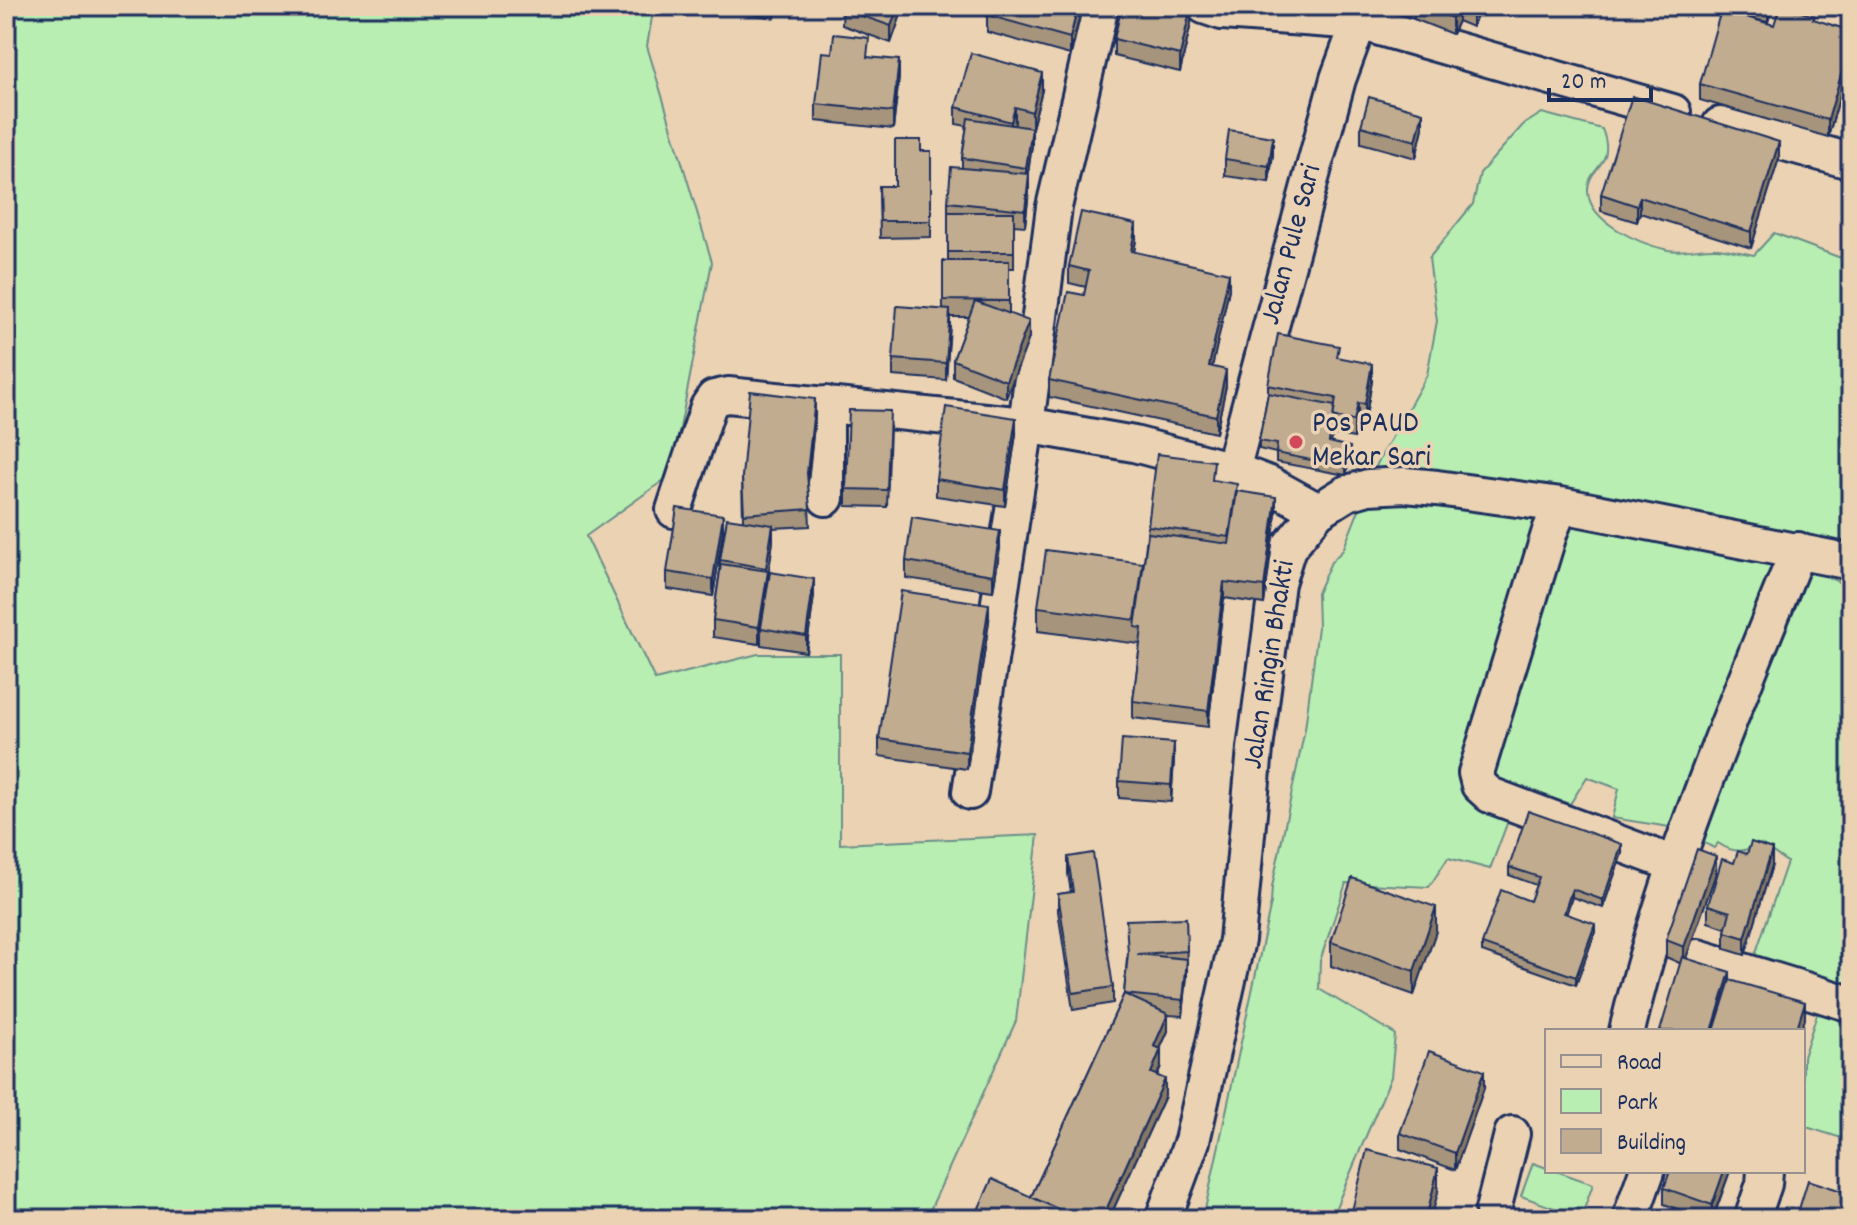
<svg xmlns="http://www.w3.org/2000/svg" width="1857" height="1225" viewBox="0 0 1857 1225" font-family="Dekko,sans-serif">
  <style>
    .green { fill: #b8eeb1; stroke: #6a8e88; stroke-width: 2 }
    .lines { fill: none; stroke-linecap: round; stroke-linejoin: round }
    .minor-casing { stroke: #1b2f5e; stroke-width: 40 }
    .minor { stroke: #ebd2b3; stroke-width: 34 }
    .wall { fill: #a6947c; stroke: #1b2f5e; stroke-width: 2 }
    .shaded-wall { fill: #877865; stroke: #1b2f5e; stroke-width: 2 }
    .building { fill: #c1ac90; stroke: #1b2f5e; stroke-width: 2 }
    .poi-dot { fill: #d1495b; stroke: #ebd2b3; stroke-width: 3 }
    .labels { text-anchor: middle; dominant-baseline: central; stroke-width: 7; stroke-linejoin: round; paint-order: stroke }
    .street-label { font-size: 30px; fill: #1b2f5e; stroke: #ebd2b3 }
    .poi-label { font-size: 30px; fill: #1b2f5e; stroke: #ebd2b3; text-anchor: start }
  </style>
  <rect width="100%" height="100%" fill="#ebd2b3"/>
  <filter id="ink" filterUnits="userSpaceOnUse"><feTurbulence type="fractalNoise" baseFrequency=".0125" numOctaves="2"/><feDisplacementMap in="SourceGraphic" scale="16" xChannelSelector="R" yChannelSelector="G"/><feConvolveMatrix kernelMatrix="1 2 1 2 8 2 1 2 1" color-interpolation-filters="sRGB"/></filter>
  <g filter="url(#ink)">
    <path class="green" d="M6,6H654L647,46L712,262L671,475L586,536L655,680L758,654H840V844L1038,835L1016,1021L926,1219H6Z
      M1542,113L1602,129C1617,167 1587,166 1588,191C1589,223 1641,244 1668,250C1685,253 1700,247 1717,248C1729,249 1742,253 1754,255L1774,233L1841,258L1851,265V545L1822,536L1811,569L1851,588V1141L1803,1126V1057L1817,1014L1822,989L1753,961L1787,862L1761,844C1744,852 1734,854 1718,843L1714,848L1676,828L1612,818L1619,789L1587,777L1570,804L1520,789L1490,869L1448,858L1429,887L1346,883L1320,961L1319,989L1395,1034L1391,1077L1331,1219H1203L1271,903L1272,887L1305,729L1318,627L1317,593L1331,562L1343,550L1378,462L1427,375L1437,321L1429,258L1473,204L1480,173L1523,125Z
      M1533,1163L1547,1168V1171H1556L1593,1184L1581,1218L1521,1196Z"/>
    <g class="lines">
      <defs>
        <path id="minor" d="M1204,6L1222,12L1359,22L1673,112
          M1720,125L1850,161
          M826,404V498
          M1232,470L1338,79L1359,22L1370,6
          M1561,505L1550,531L1476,773L1479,785L1490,795L1677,865
          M674,510L708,407L714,398L728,395L1026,425L1134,444L1232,470L1269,484L1318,511
          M970,792L1026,425L1054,207L1101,6
          M1698,957L1851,1004
          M1627,1031C1666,865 1735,707 1798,550
          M1163,1219L1192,1141L1237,940L1255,749L1277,583L1288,548L1318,511L1347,493L1368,487L1405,485L1437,488L1561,505L1851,562
          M1497,1219L1493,1210L1512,1134
          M1630,1219L1647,1171
          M1752,1219L1764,1184L1765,1171"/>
      </defs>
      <use href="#minor" class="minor-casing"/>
      <use href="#minor" class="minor"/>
    </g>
    <path class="wall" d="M709,6H777L775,18L709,7Z
      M843,6H904L891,43L842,25Z
      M1079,6V19L1070,55L987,32V15Z
      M1264,6H1305L1304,13Z
      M1414,6H1480V8L1472,27L1458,21L1452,34L1414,19Z
      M1725,6H1772L1768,22L1745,17L1774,25L1815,20L1851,31V57L1828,137L1700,100V84L1725,11Z
      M1191,23L1180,72L1114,56V39Z
      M868,57L899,77L893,129L816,121V104Z
      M1042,90L1032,128V145L1028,174L1029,191L1025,226L1014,225V268H1009V314L1029,338L1006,398L953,377V360L969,317H950L946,380L893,376V359L943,310V261H948V202L962,168V158L967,126L956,124V107Z
      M1361,126L1423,128L1416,158L1361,143Z
      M921,151H931V237L880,238L879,186H895Z
      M1273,154L1269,182L1225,176V159Z
      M1779,158L1751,248L1640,213L1637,222L1601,211V194Z
      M1136,240L1134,252L1229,289L1212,366L1226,386L1216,433L1049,397V380L1084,295L1086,287L1069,283V266Z
      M1339,358L1372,381L1365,421L1358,419L1354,438L1333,434L1331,443L1350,455L1346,475L1276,462V453L1259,449V441L1268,393V385Z
      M815,416L808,483L810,526L773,528V541L768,575V585L814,596L806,652L761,645V632L759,644L713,637V620L720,571V560L743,520L742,477Z
      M890,428L887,507L846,506V489Z
      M1016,434L1005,506L936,496V479Z
      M1214,481L1237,491L1276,513L1264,604L1224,598L1208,727L1133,718V701L1140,644L1038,631V607L1143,571L1148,526Z
      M723,531L713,596L667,589V572Z
      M1000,548L993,591L906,578V561Z
      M989,621L967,769L879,756V739Z
      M1174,760L1171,802L1119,798V781Z
      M1622,853L1603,908L1572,897L1566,914L1595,932L1576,985L1482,952V944L1530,901L1536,885L1509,875V867Z
      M1068,857L1113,987V1003L1073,1010L1058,911V894L1071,892L1068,874Z
      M1734,863L1772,865L1745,955L1725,949V932L1726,928L1708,922V905Z
      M1716,873L1686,958L1805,1019L1666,957V940Z
      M1186,918L1187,975L1183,1016L1168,1015V1031L1160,1049L1161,1066L1157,1076L1165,1096L1109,1219H974L1031,1197L1124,994L1127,958Z
      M1436,931L1414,995L1331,966V942Z
      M1484,1088L1455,1170L1400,1149V1133Z
      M1670,1171H1730L1713,1219H1705L1664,1204V1188Z"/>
    <path class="shaded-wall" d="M898,6H904L891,43V26Z
      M1078,6L1079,19L1070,55V38Z
      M1457,6L1458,21L1452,34V18Z
      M1474,6H1480V8L1472,27V10Z
      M1768,6H1772L1768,22Z
      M1191,7V23L1180,72V55Z
      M1851,40V57L1828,137V120Z
      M899,60V77L893,129V112Z
      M1042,73V90L1032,128V112Z
      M1015,107V123L1011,139V122Z
      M1423,112V128L1416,158V141Z
      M1032,128V145L1026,185V168Z
      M1273,137V154L1269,182V166Z
      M1779,142V158L1751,248V232Z
      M1029,174V191L1025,226V210Z
      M1640,197V213L1637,222V206Z
      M1136,224V240L1131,268V251Z
      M1229,273V289L1209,382V366Z
      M950,310V327L946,380V363Z
      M1029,321V338L1006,398V381Z
      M1372,364V381L1365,421V404Z
      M1226,370V386L1216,433V416Z
      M815,399V416L807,489V473Z
      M1358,403V419L1354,438V421Z
      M1016,418V434L1005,506V490Z
      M1350,447V455L1346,475V467Z
      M1276,497V513L1264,604V587Z
      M723,515V531L713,596V579Z
      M773,525V541L759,644V627L766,581V568Z
      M1000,531V548L993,591V575Z
      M814,579V596L806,652V636Z
      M1224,582V598L1208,727V711Z
      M989,604V621L967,769V752Z
      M1174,743V760L1171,802V785Z
      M1622,844V853L1603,908V900Z
      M1772,849V865L1745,955V938Z
      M1716,856V873L1684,964V947Z
      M1572,889V897L1564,921V913Z
      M1436,907V931L1414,995V971Z
      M1595,924V932L1576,985V977Z
      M1187,959V975L1183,1016V1000Z
      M1730,972V996L1719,1031H1712Z
      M1805,1002V1019L1801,1031H1796Z
      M1168,1014V1031L1154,1062V1046Z
      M1161,1049V1066L1151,1090V1073Z
      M1484,1071V1088L1455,1170V1153Z
      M1165,1079V1096L1109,1219H1102Z
      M1438,1168V1192L1431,1219H1426Z
      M1724,1171H1730L1712,1219V1205Z"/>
    <path class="building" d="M843,6H898L891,26L842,9Z
      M990,6H1078L1070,38L987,15Z
      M1122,6L1191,7L1180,55L1114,39Z
      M1424,6H1457L1452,18Z
      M1463,6H1474L1472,10Z
      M1780,6L1815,16L1813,19L1851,31V40L1828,120L1700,84L1721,10L1774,25Z
      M834,34L869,38L867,57L899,60L893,112L816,104L822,52L832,53Z
      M971,53L1042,73L1032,112L1015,107L1011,122L956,107Z
      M1632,96L1779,142L1751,232L1640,197L1637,206L1601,194Z
      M1369,97L1423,112L1416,141L1361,126Z
      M968,118L1032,128L1026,168L962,158Z
      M1229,130L1273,137L1269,166L1225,159Z
      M895,140H921V151H931V221H880L879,186H895Z
      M951,167L1029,174L1025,210L948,202Z
      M948,212H1014V252H948Z
      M1081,212L1136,224L1131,251L1229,273L1209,366L1226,370L1216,416L1049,380L1068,292L1084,295L1089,271L1069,266Z
      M943,261H1009V301L943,300Z
      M975,301L1029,321L1006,381L953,360Z
      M897,306L950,310L946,363L893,359Z
      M1278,334L1339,346L1337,357L1372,364L1365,404L1358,403L1354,421L1333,417L1336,398L1268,385Z
      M750,391L815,399L807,473L810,509L744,514L742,477Z
      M1268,393L1335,406L1329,442L1350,447L1346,467L1276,453L1277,444L1259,441Z
      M946,407L1016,418L1005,490L936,479Z
      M849,410L890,411L887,490L846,489Z
      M1157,454L1214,461L1212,480L1237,484L1229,537L1148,526Z
      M1237,491L1276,497L1264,587L1224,582L1208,711L1133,701L1142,628L1135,627L1148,533L1229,544Z
      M677,508L723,515L713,579L667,572Z
      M912,517L1000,531L993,575L906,561Z
      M727,518L773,525L766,568L720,560Z
      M1046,550L1143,563L1135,620L1038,607Z
      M721,564L768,571L759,627L713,620Z
      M770,572L814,579L806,636L761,628Z
      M901,591L989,604L967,752L879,739Z
      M1122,739L1174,743L1171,785L1119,781Z
      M1528,811L1622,844L1603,900L1572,889L1564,913L1595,924L1576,977L1482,944L1501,890L1530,901L1539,877L1509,867Z
      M1751,842L1772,849L1745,938L1725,932L1730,912L1708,905L1722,859L1734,863L1738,851L1747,854Z
      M1697,849L1716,856L1684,947L1666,940Z
      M1093,853L1113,987L1073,993L1058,894L1073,892L1068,857Z
      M1352,878L1436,907L1414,971L1331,942Z
      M1186,918L1187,951L1137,954L1187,959L1183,1000L1124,994L1168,1014L1154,1046L1161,1049L1151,1073L1165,1079L1102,1219H1080L1031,1197L1124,994L1128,953L1126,920Z
      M1682,957L1730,972L1712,1031H1660Z
      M1730,980L1805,1002L1796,1031H1714Z
      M1429,1051L1484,1071L1455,1153L1400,1133Z
      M1367,1150L1438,1168L1426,1219H1350Z
      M1670,1171H1724L1712,1205L1664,1188Z
      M992,1179L1080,1219H974Z
      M1808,1180L1851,1194V1219H1796Z"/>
  </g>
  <circle class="poi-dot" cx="1296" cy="442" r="8"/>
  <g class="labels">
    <g class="street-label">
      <text transform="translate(1293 245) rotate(-75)">Jalan Pule Sari</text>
      <text transform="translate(1271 665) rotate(-81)">Jalan Ringin Bhakti</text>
    </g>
    <g class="poi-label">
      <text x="1312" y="425">Pos PAUD<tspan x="1312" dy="34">Mekar Sari</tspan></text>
    </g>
  </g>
  <rect width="1857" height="1225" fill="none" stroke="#ebd2b3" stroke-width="32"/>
  <rect x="16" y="16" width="1825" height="1193" fill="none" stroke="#1b2f5e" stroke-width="3" filter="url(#ink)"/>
  <rect x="1545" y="1029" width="260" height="144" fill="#ebd2b3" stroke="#989191" stroke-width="2"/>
  <rect x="1561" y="1055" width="40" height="12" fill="#ebd2b3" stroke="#989191" stroke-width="2"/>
  <text x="1617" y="1069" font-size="24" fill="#1b2f5e">Road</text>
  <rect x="1561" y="1089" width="40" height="24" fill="#b8eeb1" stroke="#989191" stroke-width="2"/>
  <text x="1617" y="1109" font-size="24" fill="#1b2f5e">Park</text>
  <rect x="1561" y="1129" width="40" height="24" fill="#c1ac90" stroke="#989191" stroke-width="2"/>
  <text x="1617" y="1149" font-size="24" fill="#1b2f5e">Building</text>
  <path d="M1549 88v12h102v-12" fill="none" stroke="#1b2f5e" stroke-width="4"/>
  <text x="1561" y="88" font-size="24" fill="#1b2f5e" stroke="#ebd2b3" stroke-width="6" paint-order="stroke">20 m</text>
</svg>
